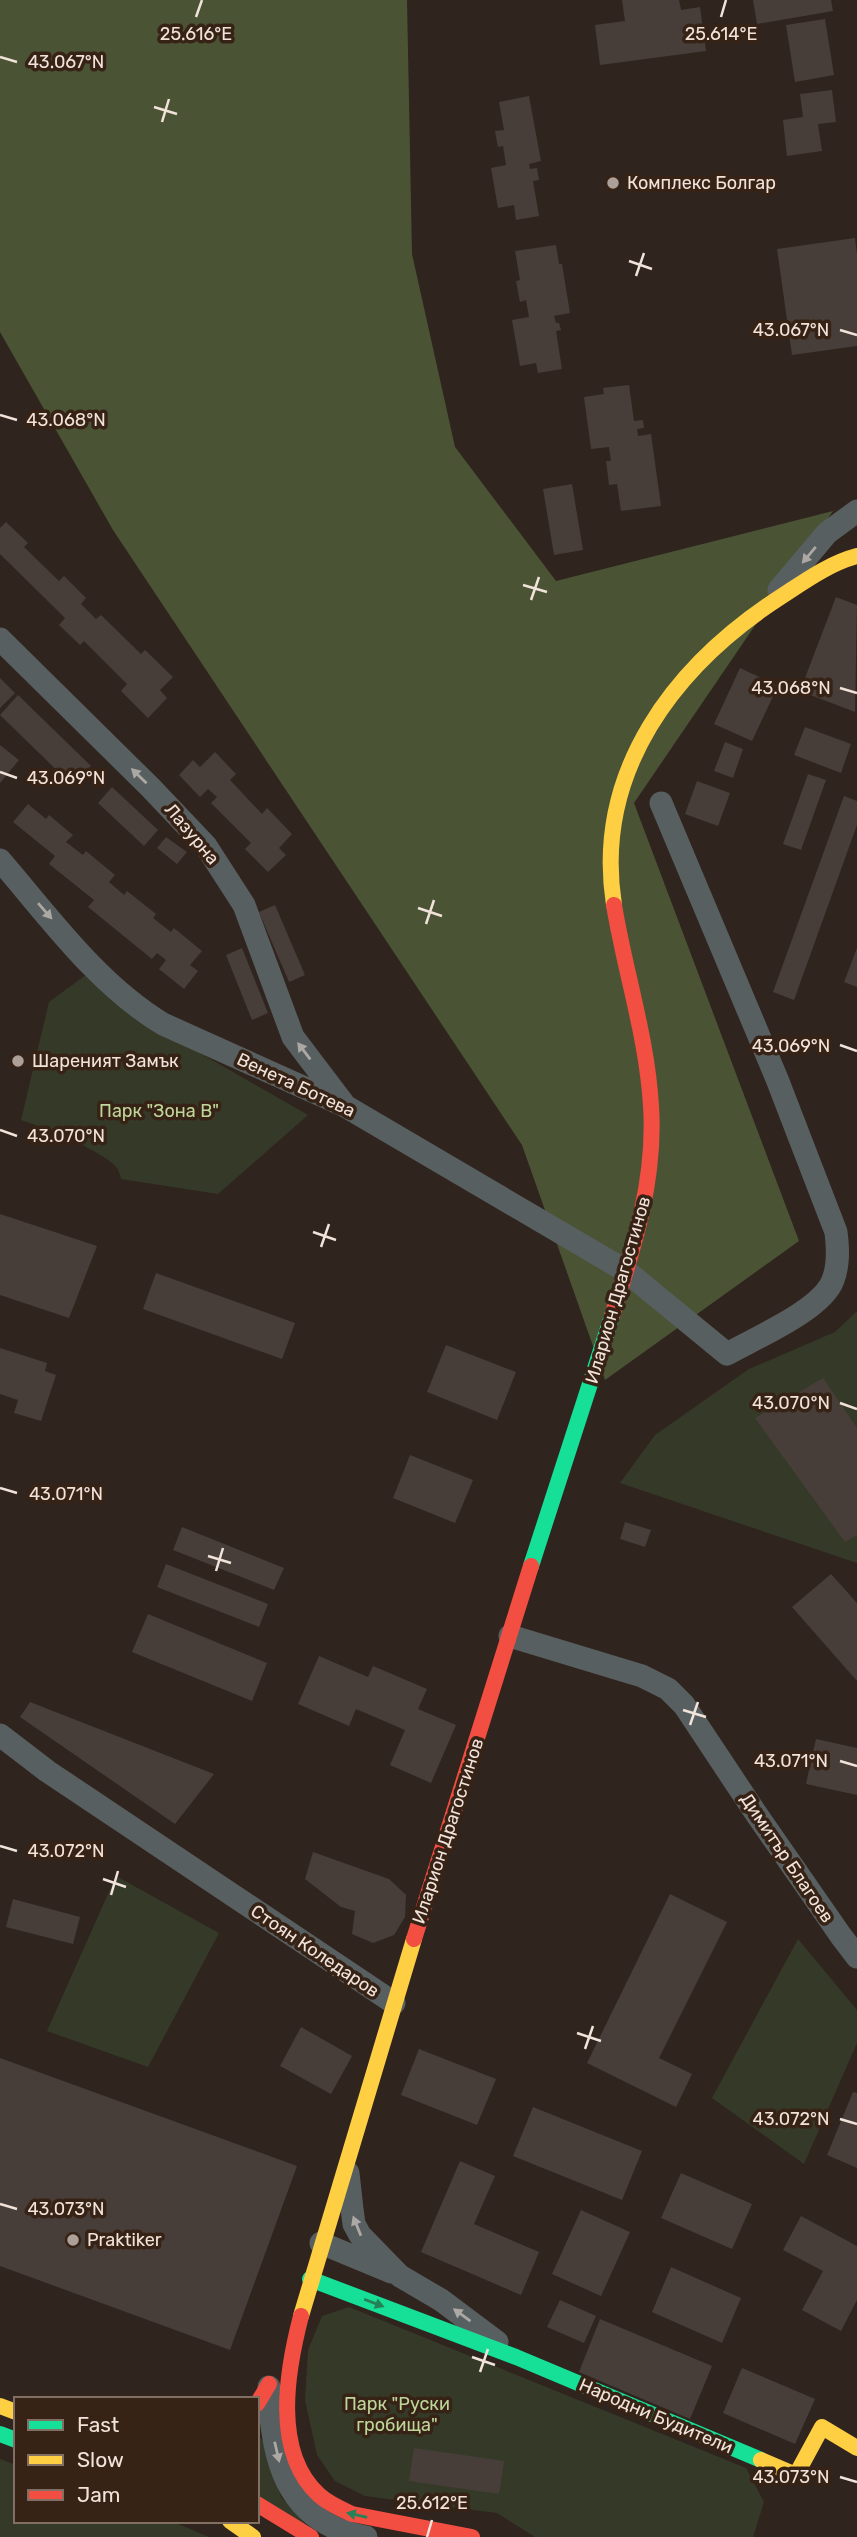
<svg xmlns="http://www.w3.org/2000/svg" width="857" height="2537" viewBox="0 0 857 2537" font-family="Rubik,sans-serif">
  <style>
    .green { fill: #353a28 }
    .forest { fill: #4a5435 }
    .building { fill: #483e39 }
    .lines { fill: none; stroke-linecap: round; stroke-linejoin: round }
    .street { stroke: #585f60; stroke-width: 23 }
    .fast { stroke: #16e098; stroke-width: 16 }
    .slow { stroke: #ffcf43; stroke-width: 16 }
    .jam { stroke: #f24e42; stroke-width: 16 }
    .oneway { fill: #aca8a3 }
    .oneway2 { fill: #268157 }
    .ticks { fill: none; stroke: #f1e3da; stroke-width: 2.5 }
    .poi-dot { fill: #ada098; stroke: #372216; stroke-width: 2.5 }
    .labels { text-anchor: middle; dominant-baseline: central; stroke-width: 7; stroke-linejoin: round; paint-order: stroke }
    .poi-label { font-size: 18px; fill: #f1e3da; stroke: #372216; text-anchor: start }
    .street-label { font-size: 18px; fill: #f1e3da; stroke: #372216 }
    .park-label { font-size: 18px; fill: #bfd69a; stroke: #372216 }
    .ticks-label { font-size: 18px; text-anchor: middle; fill: #f1e3da; stroke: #372216; stroke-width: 7; stroke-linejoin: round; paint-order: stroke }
  </style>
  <rect width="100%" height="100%" fill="#2f241e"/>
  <path class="green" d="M90,972L139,1018L308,1115L218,1194L121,1179C121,1177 118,1169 117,1168C102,1150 44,1128 21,1120L49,1002Z
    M857,1311V1563L620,1483L655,1435L749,1369L835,1332Z
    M116,1876L219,1933L148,2067L47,2031Z
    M798,1939L857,2010V2043L804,2164L712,2098Z
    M349,2307L746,2468L764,2502L753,2537H535L497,2513L365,2496L335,2481L317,2455L305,2400L308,2350L322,2316Z
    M257,2436L264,2441L281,2497L307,2526L257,2495Z
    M0,2459L16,2465V2521H171L209,2537H0Z"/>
  <path class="forest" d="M0,0H407L412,254L455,447L556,581L833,511L634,803L799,1241L605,1380L522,1145L113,530L0,332Z"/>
  <path class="building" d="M622,0H679L681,10L700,7L706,51L600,65L595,25L625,21Z
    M753,0H831L833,11L757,24Z
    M825,19L834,75L795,82L786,25Z
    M832,90L836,122L818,124L822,151L787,156L783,120L803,117L800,94Z
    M529,96L541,161L529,164L530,169L537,168L539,180L533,181L539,216L516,220L514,205L498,208L491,168L506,165L503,146L498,147L495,131L504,130L499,102Z
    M855,238L857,254V346L792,355L777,249Z
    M556,245L559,264H562L570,313L554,316L556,323H559L561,330L556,331L562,369L538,373L536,363L520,366L512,320L529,317L526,300L520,302L516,281L520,280L515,251Z
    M629,385L634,421L643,420L644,428L637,429L638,436L651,434L661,506L621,511L617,484L609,485L606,461H611L609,447L591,449L584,397L604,394L603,388Z
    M572,484L583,550L554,555L543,489Z
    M6,522L28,543L24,547L59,581L64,576L86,598L81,604L96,619L101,615L141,654L145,650L173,677L160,690L167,698L148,718L121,691L127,684L84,641L80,645L59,625L65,618L0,554V528Z
    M836,597L857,605L855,712L800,691Z
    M740,668L778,686L752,741L714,724Z
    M0,678L15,693L0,708Z
    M18,695L91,766L72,785L0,715Z
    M805,727L851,744L841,773L794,755Z
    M725,742L743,749L733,778L714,771Z
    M0,745L19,760L0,783Z
    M215,752L236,774L230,780L262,814L267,808L292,834L279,848L286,855L268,872L245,849L251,843L211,803L217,797L208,789L200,797L179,775L193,760L200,767Z
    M808,774L826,780L801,850L783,844Z
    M697,781L730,793L718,826L685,814Z
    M112,787L158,830L144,846L98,803Z
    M844,796L857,801V825L794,1000L773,992Z
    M28,804L46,819L49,815L73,835L66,842L83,855L86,851L115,875L109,882L124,895L127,891L156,914L153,918L171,932L174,928L202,951L190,965L198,971L184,989L159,969L166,960L157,953L152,959L88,907L94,900L49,864L55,856L13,822Z
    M166,837L187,852L177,864L157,848Z
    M275,905L305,975L289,982L259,912Z
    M242,948L268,1013L252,1020L226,955Z
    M857,948V987L844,982Z
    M0,1214L97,1246L69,1318L0,1295Z
    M156,1273L295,1323L282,1359L143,1309Z
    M446,1345L516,1372L497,1420L427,1392Z
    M0,1348L47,1363L45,1371L56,1375L41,1421L14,1413L18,1400L0,1394Z
    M823,1378L857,1428V1535L845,1542L755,1418Z
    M410,1455L473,1480L455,1523L393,1498Z
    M625,1522L651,1530L645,1547L620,1539Z
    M182,1527L284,1568L274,1590L173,1550Z
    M166,1564L268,1604L259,1627L157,1587Z
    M831,1574L857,1603V1681L792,1607Z
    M148,1614L267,1663L252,1701L132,1652Z
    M319,1656L368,1677L373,1666L427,1689L418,1709L456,1725L431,1783L390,1765L405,1730L356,1709L349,1726L298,1704Z
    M30,1702L214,1774L175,1824L20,1717Z
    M816,1739L857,1748V1795L806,1784Z
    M313,1852L389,1879L406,1895L405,1917L394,1935L373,1943L352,1934L355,1911L341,1907L305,1879Z
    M670,1894L727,1922L659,2058L692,2074L676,2107L587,2063Z
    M13,1899L80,1917L73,1944L6,1927Z
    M301,2027L352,2056L331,2094L280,2066Z
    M419,2049L496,2079L477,2125L401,2095Z
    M0,2058L297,2166L230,2350L0,2266Z
    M853,2092L857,2093V2168L827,2155Z
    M533,2107L642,2151L622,2200L513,2156Z
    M460,2161L495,2176L474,2224L539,2252L521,2295L421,2252Z
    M681,2173L752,2204L732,2249L661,2218Z
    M581,2210L630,2232L601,2296L552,2274Z
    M801,2216L857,2246V2300L841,2331L802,2310L823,2271L783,2250Z
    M671,2267L741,2298L722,2343L652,2312Z
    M560,2300L596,2316L584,2343L547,2327Z
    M600,2319L712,2366L690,2419L579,2372Z
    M742,2368L815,2399L795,2444L723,2413Z
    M414,2448L504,2461L499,2494L409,2481Z"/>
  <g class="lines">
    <path class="street" d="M779,590L827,533L857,511
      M0,639L151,788L206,846L244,905L293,1037L343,1103
      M0,860C50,918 97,984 163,1024L345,1106L626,1271L727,1354C755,1338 822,1310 833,1280C839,1264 838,1248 836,1232L777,1079L661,803
      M510,1636L642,1676L668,1689L684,1705L755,1812L841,1936L857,1957
      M0,1735L47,1771L394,2003
      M348,2173L352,2209L354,2224L360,2235L400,2276L441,2300L497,2342
      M321,2243L391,2272
      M269,2387C271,2457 285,2523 366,2537"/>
    <path class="fast" d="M531,1566L612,1316
      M310,2279L516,2357L761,2460
      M0,2434L16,2440"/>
    <path class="slow" d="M614,905C593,771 675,665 782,596C805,581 830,563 857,556
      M301,2316L414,1939
      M0,2406L16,2412
      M761,2460L796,2475L822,2427L857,2448
      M230,2521L253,2537"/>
    <path class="jam" d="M612,1316C634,1247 656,1178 651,1106C647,1037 625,972 614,905
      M414,1939L531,1566
      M301,2316C287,2370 272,2452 319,2495C329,2504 341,2509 352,2514L472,2537
      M257,2404L269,2384
      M257,2504L311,2537"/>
  </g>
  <defs><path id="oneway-solid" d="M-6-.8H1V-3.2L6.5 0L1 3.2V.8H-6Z" transform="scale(1.75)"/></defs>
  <g class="oneway">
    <use href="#oneway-solid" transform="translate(809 555) rotate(130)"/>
    <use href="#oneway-solid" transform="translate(139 776) rotate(-136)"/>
    <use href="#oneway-solid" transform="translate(45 911) rotate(49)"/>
    <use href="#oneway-solid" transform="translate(304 1051) rotate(-127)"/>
    <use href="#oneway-solid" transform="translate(357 2226) rotate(-112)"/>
    <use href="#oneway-solid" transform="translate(462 2315) rotate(-144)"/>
    <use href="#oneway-solid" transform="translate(277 2452) rotate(77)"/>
  </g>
  <g class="oneway2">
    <use href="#oneway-solid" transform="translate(374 2303) rotate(21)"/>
    <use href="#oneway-solid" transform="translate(357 2515) rotate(-167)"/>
  </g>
  <path class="ticks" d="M196,17L202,0M721,17L726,0M0,57L17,62M154,107L177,114M162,122L169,99M629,261L652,269M636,276L644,253M840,330L857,335M0,415L17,420M523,585L547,592M531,600L539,577M840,688L857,693M0,772L17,778M418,908L442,916M426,924L434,900M840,1045L857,1051M0,1130L17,1136M313,1232L336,1240M321,1247L329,1224M840,1403L857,1409M0,1488L17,1493M208,1556L231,1563M216,1571L223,1548M683,1710L706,1717M690,1725L698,1702M840,1761L857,1766M0,1846L17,1851M103,1879L126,1887M111,1895L118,1871M577,2033L601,2041M585,2049L593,2026M840,2119L857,2124M0,2204L17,2209M472,2357L495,2365M480,2372L488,2349M840,2477L857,2482M427,2537L432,2520"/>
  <g class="poi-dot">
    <circle cx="613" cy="183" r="7"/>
    <circle cx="18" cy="1061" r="7"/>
    <circle cx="73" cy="2240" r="7"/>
  </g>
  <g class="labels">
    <g class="poi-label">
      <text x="627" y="183">Комплекс Болгар</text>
      <text x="32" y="1061">Шареният Замък</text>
      <text x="87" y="2240">Praktiker</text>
    </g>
    <g class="street-label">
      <text transform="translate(192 834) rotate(50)">Лазурна</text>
      <text transform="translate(296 1085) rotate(25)">Венета Ботева</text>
      <text transform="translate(618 1290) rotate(-74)">Иларион Драгостинов</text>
      <text transform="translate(448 1831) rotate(-72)">Иларион Драгостинов</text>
      <text transform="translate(787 1858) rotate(56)">Димитър Благоев</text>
      <text transform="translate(315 1951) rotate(34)">Стоян Коледаров</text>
      <text transform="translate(656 2416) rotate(23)">Народни Будители</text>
    </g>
    <g class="park-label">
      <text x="159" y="1111">Парк "Зона В"</text>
      <text x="397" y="2404">Парк "Руски<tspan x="397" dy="21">гробища"</tspan></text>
    </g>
  </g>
  <g class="ticks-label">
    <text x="196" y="40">25.616°E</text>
    <text x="721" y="40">25.614°E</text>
    <text x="66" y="68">43.067°N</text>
    <text x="791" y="336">43.067°N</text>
    <text x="66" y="426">43.068°N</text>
    <text x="791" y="694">43.068°N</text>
    <text x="66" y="784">43.069°N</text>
    <text x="791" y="1052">43.069°N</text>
    <text x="66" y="1142">43.070°N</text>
    <text x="791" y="1409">43.070°N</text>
    <text x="66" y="1500">43.071°N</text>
    <text x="791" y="1767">43.071°N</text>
    <text x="66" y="1857">43.072°N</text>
    <text x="791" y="2125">43.072°N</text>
    <text x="66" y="2215">43.073°N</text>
    <text x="791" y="2483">43.073°N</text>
    <text x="432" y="2509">25.612°E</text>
  </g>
  <rect x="14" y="2397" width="245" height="126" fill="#372216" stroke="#816f64" stroke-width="2"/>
  <rect x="28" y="2420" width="35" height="10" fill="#16e098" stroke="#816f64" stroke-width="2"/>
  <text x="77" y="2432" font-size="21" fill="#f1e3da">Fast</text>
  <rect x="28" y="2455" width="35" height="10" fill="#ffcf43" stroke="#816f64" stroke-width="2"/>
  <text x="77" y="2467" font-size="21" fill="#f1e3da">Slow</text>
  <rect x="28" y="2490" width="35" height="10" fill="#f24e42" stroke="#816f64" stroke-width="2"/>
  <text x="77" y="2502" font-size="21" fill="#f1e3da">Jam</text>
</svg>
